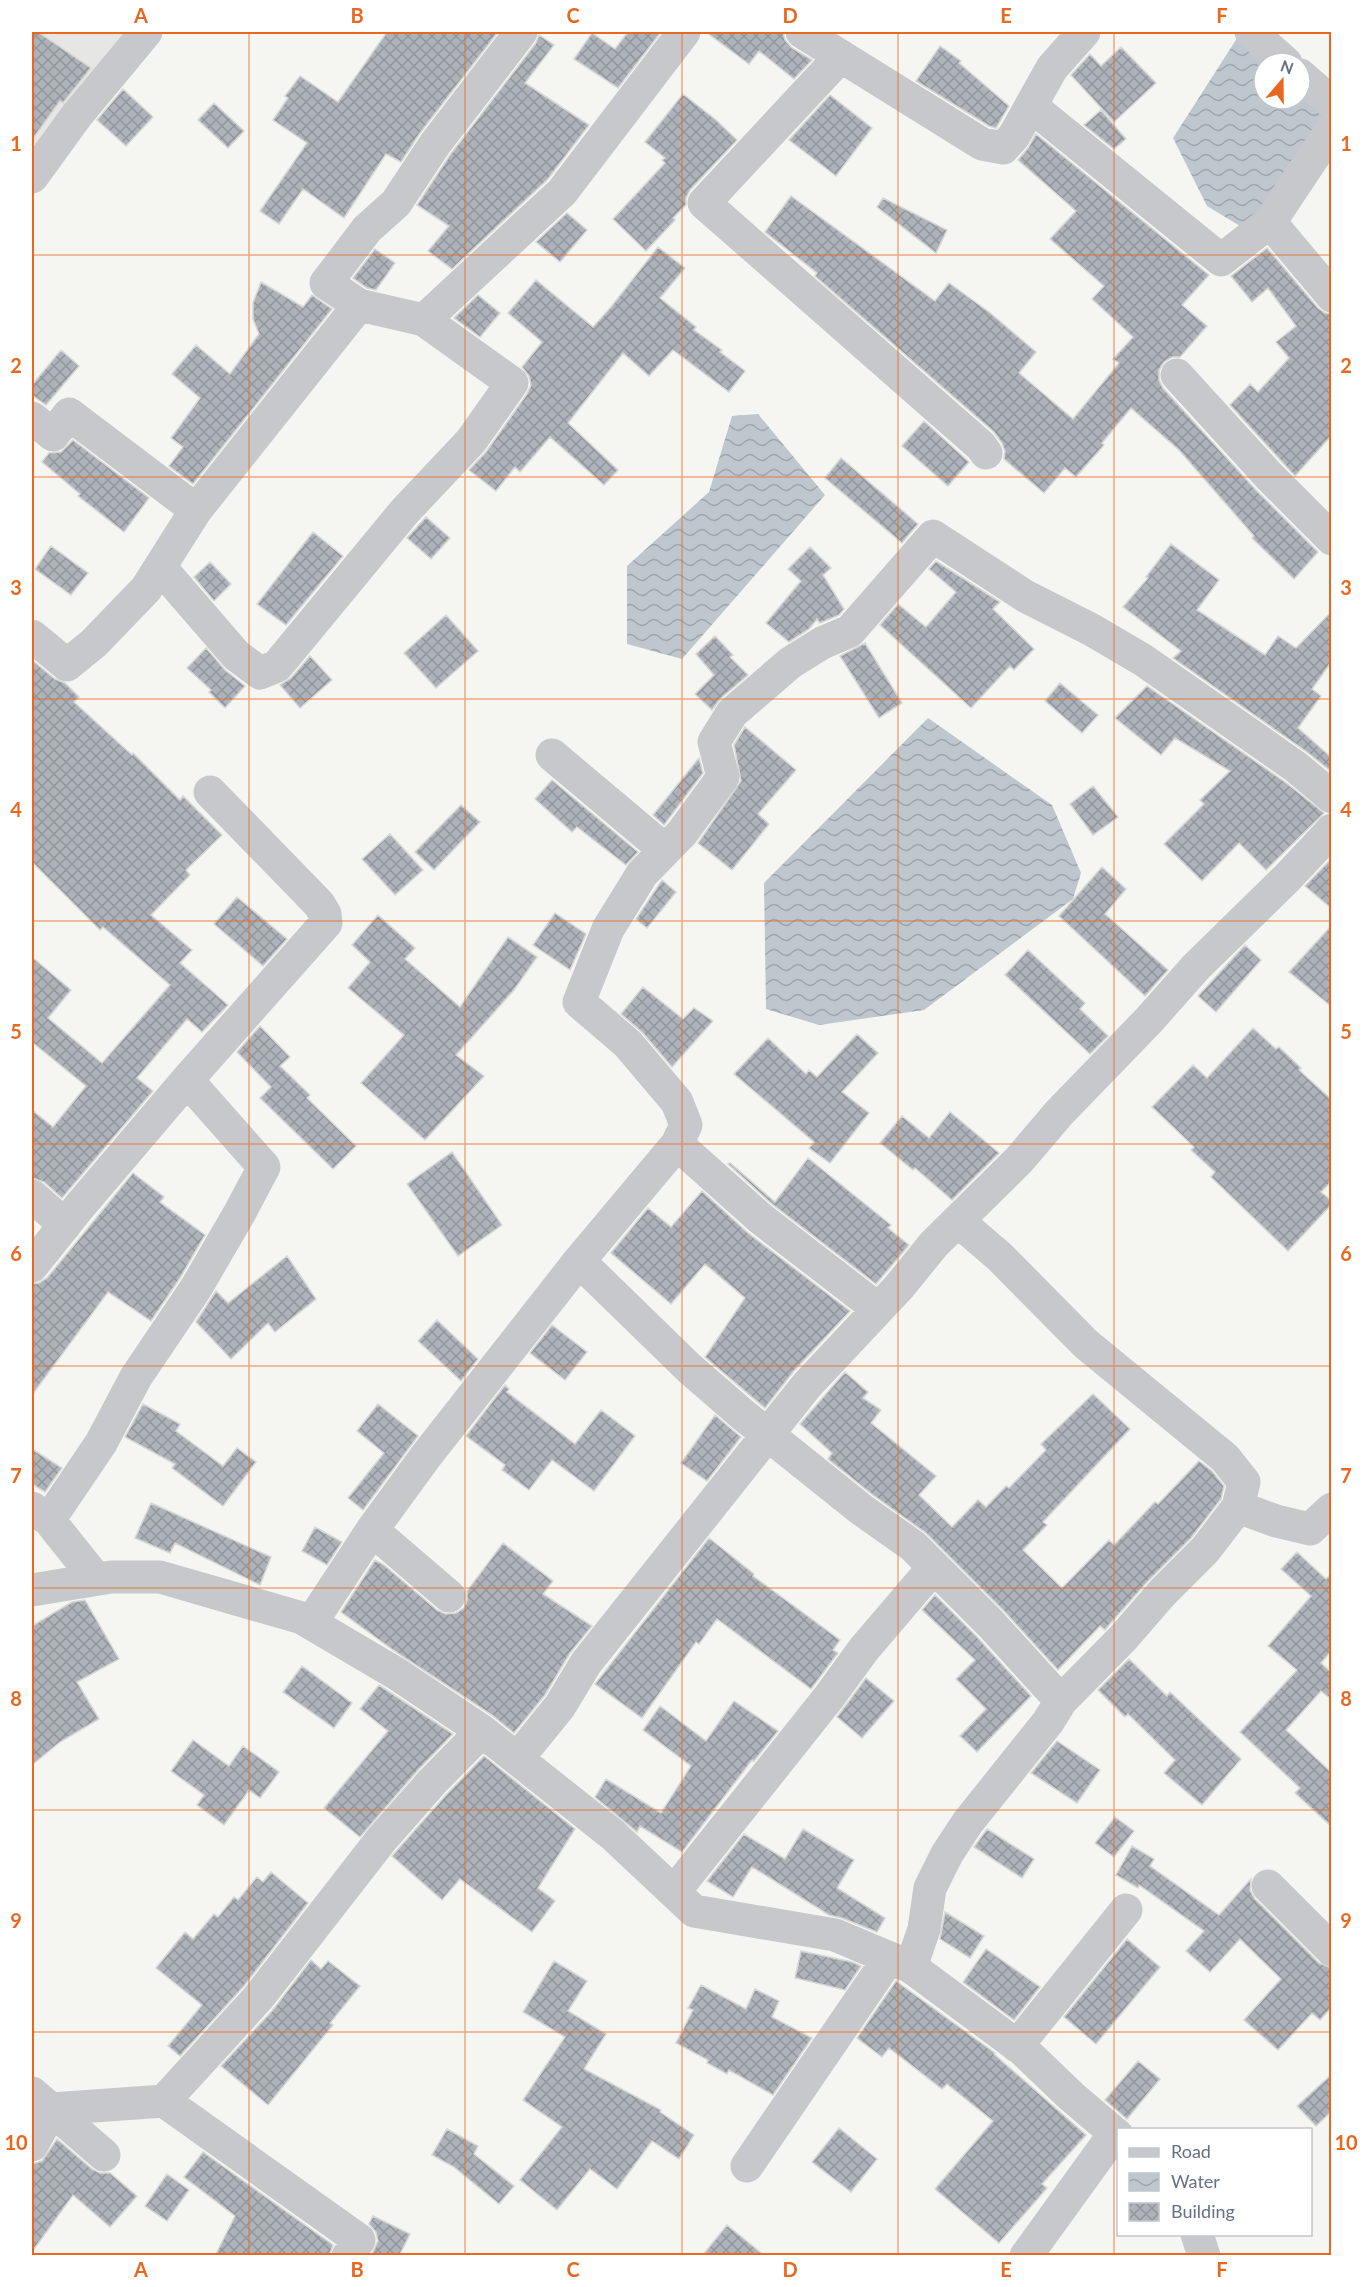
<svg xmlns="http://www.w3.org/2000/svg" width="1363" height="2287" viewBox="0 0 1363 2287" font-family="Lato,sans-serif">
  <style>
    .built { fill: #e6e6e5 }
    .water { fill: url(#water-waves) }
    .building { fill: url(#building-cross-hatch); stroke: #d7d7d5; stroke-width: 1.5 }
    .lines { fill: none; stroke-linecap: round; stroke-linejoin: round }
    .minor { stroke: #c6c8cc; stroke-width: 33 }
    .grid { fill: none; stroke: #e86820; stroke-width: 1.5; stroke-opacity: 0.55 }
    .neatline { fill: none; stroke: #e86820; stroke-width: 2 }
    .grid-label { font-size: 20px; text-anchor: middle; font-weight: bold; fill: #e86820 }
  </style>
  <defs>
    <pattern id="water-waves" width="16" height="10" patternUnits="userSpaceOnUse" patternTransform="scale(1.5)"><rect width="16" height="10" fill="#bec7ce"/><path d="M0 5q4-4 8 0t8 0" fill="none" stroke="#9ea6ad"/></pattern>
    <pattern id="building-cross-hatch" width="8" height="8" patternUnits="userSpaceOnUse" patternTransform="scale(1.5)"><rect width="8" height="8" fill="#aeb3ba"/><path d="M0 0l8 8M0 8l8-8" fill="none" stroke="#91969d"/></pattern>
  </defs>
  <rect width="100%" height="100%" fill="#f5f6f2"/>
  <path class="built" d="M32,32H126L32,173Z"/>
  <path class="water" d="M1241,32L1264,63V99H1300V65L1329,85L1331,147L1258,237L1207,206L1173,138Z
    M758,414L825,495L682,659L627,644V566L709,492L732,416Z
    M928,718L1052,805L1081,873L1073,899L924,1010L819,1025L766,1009L764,883Z"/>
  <path class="building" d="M32,32H38L91,68L63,103L60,101L32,140Z
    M387,32H498L420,133L401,162L386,154L344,218L303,189L279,224L260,211L307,143L273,120L288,98L285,96L300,76L338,102Z
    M628,32H661L618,88L574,59L592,33L615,49Z
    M706,32H783L785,40L792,48L812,60L794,79L759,51L749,64Z
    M539,35L554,45L525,83L589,125L548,179L452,269L428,251L449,226L417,205L450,155L536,43Z
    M940,46L961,61L959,63L1009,106L996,128L989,126L916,81Z
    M1121,47L1156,83L1114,122L1071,75L1090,54L1101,66Z
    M123,89L153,117L126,146L97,120Z
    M683,94L716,120L737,140L690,190L686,198V205L673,218L675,220L646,251L613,219L665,163L662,160L665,158L645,142Z
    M830,95L872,128L836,176L789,140Z
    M214,103L244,131L228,148L198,120Z
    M1101,110L1126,139L1114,149L1084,125Z
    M1036,134L1209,275L1182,305L1207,326L1180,357H1172L1164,362L1159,370V380L1163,388L1255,489L1318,552L1294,579L1252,538L1254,536L1179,450L1131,408L1102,443L1104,445L1076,477L1065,468L1044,493L1004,459L1005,451L1002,443L994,432L815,276L817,273L765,232L791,196L935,301L949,283L989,312L1036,352L1019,373L1073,419L1119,363L1113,359L1133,337L1092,299L1104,286L1050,239L1076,211L1018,160L1028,148Z
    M883,198L947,230L936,253L877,207Z
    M567,213L587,230L560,262L536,242Z
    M658,247L685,268L660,298L696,327L694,330L722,350L720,352L745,371L729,392L673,350L649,376L623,353L568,423L618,470L604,485L550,437L520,472L515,467L496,491L469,470L486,452L527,394L531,385L529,376L522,367L542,342L508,313L536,280L593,327L611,307Z
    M1267,248L1318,308L1325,313L1332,314V435L1295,476L1230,405L1250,384L1258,392L1289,358L1276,342L1296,326L1268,288L1252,302L1231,276Z
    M375,249L395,263L376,290L367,288L353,278Z
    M261,282L303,307L312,295L332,309L193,484L169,466L183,447L171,438L200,398L172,374L196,345L230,374L259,334L253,319V303Z
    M478,295L500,313L480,337L454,318Z
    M61,350L79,366L46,405L32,395V385Z
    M924,421L969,462L948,486L902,446Z
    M73,440L149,498L124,532L78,496L80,494L42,462L49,453L61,452Z
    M841,458L918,524L902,543L825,478Z
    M426,517L450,538L431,559L407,538Z
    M313,532L343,556L286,625L257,604Z
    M1171,544L1219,580L1197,610L1265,655L1278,636L1296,648L1332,611V661L1312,689L1321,696L1298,728L1332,758V772L1307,752L1173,658L1181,651L1123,607L1148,578L1146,577Z
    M51,546L88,573L71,595L35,569Z
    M810,547L831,568L823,575L844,609L839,615L820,623L817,619L809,629L789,642L766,623L801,581L788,569Z
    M936,561L1000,602L993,609L1034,649L1014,670L1010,666L971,708L880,625L898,604L926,627L956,592L929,569Z
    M210,562L231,584L214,601L194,577Z
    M446,615L478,651L436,688L404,653Z
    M715,636L733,655L730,657L748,675L720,699L712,710L695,694L714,675L696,654Z
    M865,643L902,703L879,718L840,656Z
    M206,648L225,670L245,686L225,708L209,692L211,690L187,668Z
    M310,656L332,680L300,708L280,685L291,678Z
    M32,660L55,679L65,683L79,697L74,702L132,755L133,753L180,800L183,796L222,835L186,870L190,875L151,915L192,950L180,963L228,1005L202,1032L187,1019L137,1078L153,1091L62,1198L44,1182L32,1178V1110L53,1127L86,1086L32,1042V957L71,990L48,1018L102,1063L170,985L103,927L100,930L32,862Z
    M1060,683L1098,715L1082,733L1045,701Z
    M1147,686L1285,782L1324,813L1266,870L1239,843L1202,881L1164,844L1204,804L1200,800L1230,771L1175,738L1161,755L1115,718Z
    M745,727L796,770L758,814L769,824L732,870L698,843L741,781L734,745Z
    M699,758L703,773L664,825L653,815Z
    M552,780L638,852L626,865L577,827L572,832L535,799Z
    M1093,786L1118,817L1093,835L1070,804Z
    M461,805L480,822L434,870L415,852Z
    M390,834L423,870L395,895L362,859Z
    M1332,858V909L1305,886Z
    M1102,867L1126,889L1105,914L1168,970L1145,996L1059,916Z
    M662,880L676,892L647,928L636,919Z
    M237,897L287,939L263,966L214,924Z
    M555,913L586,934L570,970L533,945Z
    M378,915L415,948L405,959L460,1007L508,937L537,957L514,990L456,1055L484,1076L425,1140L361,1083L404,1035L348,988L370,962L352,945Z
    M1332,925V1007L1289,972Z
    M1245,945L1261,960L1216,1012L1198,996Z
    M1028,950L1085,1003L1080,1009L1108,1036L1090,1054L1005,975Z
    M643,987L683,1019L694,1008L713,1021L672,1067L642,1032L621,1014Z
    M260,1026L290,1057L280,1066L310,1095L307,1098L356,1146L333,1169L260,1098L271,1087L237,1052Z
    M1253,1028L1276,1049L1279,1047L1301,1068L1299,1070L1332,1100V1181L1321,1192L1332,1201V1204L1288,1251L1211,1177L1215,1172L1191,1150L1194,1147L1152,1107L1193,1065L1207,1078Z
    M857,1034L878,1053L842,1092L869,1113L830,1163L809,1148L814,1142L734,1074L768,1038L806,1074L809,1070L817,1077Z
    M950,1112L999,1153L952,1200L915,1168L913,1170L880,1143L902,1116L929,1138Z
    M452,1152L502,1225L458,1256L407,1184Z
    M808,1158L891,1225L888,1228L909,1245L876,1284L772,1204L728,1164L730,1163L775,1202Z
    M133,1173L164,1197L160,1202L205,1235L180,1278L151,1321L108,1292L32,1395V1284L39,1283L47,1278Z
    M702,1191L748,1233L850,1311L793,1372L765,1408L705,1357L745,1298L705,1264L671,1304L611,1253L648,1208L671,1227Z
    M287,1256L316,1299L275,1332L268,1323L231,1359L196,1322L216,1291L228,1303Z
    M437,1320L478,1359L461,1381L418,1341Z
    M552,1325L587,1352L565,1380L530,1353Z
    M845,1372L868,1392L863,1398L881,1410L871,1423L936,1476L919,1495L952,1527L978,1500L986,1507L1006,1486L1009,1488L1046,1450L1041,1444L1093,1394L1130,1429L1043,1522L1047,1525L1023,1550L1062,1588L1109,1540L1114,1545L1155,1502L1158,1504L1199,1461L1212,1471L1224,1486L1221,1499L1191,1538L1148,1581L1109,1625L1105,1630L1100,1626L1058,1670L1004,1611L926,1533L873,1495L828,1459L832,1453L800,1424Z
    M505,1385L509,1389L507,1392L575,1444L601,1410L635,1436L594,1491L552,1460L529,1490L502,1470L505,1465L466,1436Z
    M143,1404L180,1424L176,1431L223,1466L237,1448L256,1462L223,1506L172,1468L175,1464L125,1437Z
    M378,1404L418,1436L363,1510L348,1498L384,1453L357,1431Z
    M715,1415L741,1437L707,1481L681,1463Z
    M32,1449L62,1468L45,1492L32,1484Z
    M151,1503L271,1557L260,1585L175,1543L170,1553L135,1538Z
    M315,1527L342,1542L327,1565L302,1551Z
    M709,1538L754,1574L753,1576L840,1640L833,1650L838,1653L811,1689L717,1619L699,1644L696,1642L642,1718L595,1684Z
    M503,1543L553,1581L543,1594L592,1626L570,1653L545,1695L514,1733L492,1715L393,1650L341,1612L375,1560L384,1565L437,1610L446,1614L456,1613L464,1608L467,1600V1591Z
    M1297,1552L1326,1579L1332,1573V1650L1321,1663L1332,1673V1700L1321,1691L1286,1730L1332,1773V1827L1295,1793L1300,1788L1240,1732L1297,1670L1268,1646L1311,1596L1281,1569Z
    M935,1595L977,1637L1031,1696L977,1752L960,1736L986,1709L956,1679L975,1660L922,1610Z
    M85,1600L119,1659L77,1682L99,1719L60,1742L32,1765V1626L72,1602Z
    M1129,1659L1167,1696L1170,1692L1241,1759L1202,1805L1164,1773L1175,1760L1128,1714L1125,1717L1098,1690Z
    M302,1666L352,1703L334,1728L283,1692Z
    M866,1678L894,1701L862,1738L837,1717Z
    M379,1685L453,1734L418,1770L360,1837L324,1808L388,1731L360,1709Z
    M734,1701L778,1731L754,1761L752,1760L682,1852L640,1826L637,1832L595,1797L606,1779L661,1813L691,1766L643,1730L660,1706L706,1741Z
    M193,1740L229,1766L243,1746L279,1772L260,1798L249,1790L224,1825L197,1805L204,1795L171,1771Z
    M1057,1741L1100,1770L1077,1803L1031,1773Z
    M484,1756L575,1829L538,1888L555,1901L532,1932L460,1879L442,1900L392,1856L446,1795Z
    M1115,1817L1134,1831L1114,1857L1095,1843Z
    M803,1829L854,1860L837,1888L885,1918L877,1932L842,1918L829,1915L752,1867L733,1897L707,1881L744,1834L785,1859Z
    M987,1829L1034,1859L1022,1878L974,1847Z
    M1132,1846L1154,1859L1150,1866L1219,1915L1251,1879L1250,1890L1255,1899L1319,1963L1332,1968V2007L1320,2020L1312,2013L1278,2050L1244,2020L1281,1979L1240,1939L1210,1972L1186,1951L1204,1931L1139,1885L1138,1888L1116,1875Z
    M271,1872L308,1903L244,1986L180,2056L168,2046L202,2005L156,1968L185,1932L193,1939L214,1914L218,1917L234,1897L238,1900L257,1877L263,1882Z
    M945,1912L984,1936L970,1958L940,1939Z
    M1127,1939L1160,1967L1096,2044L1064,2017Z
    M986,1949L1040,1987L1014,2020L963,1982Z
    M801,1951L852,1962L861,1966L845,1990L795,1978Z
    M311,1960L321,1969L328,1961L360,1986L330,2023L333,2025L268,2105L221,2066L272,2011Z
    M554,1961L587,1981L568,2011L606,2034L584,2069L661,2110L660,2112L694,2135L679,2159L652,2141L617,2189L590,2169L557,2210L520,2180L562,2127L523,2100L565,2037L523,2012Z
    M896,1981L995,2053L994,2054L1086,2135L1042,2184L1047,2188L999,2243L935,2189L993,2121L947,2084L942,2089L889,2048L882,2057L857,2038Z
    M701,1985L746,2009L755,1989L779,2001L772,2017L812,2038L773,2095L729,2070L727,2074L707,2063L708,2060L676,2043L693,2010L688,2008Z
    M1138,2061L1160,2079L1127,2119L1105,2100Z
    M1332,2074V2111L1316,2126L1297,2106Z
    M839,2128L877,2159L851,2192L812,2162Z
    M447,2129L478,2146L474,2154L514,2186L499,2204L454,2167L432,2155Z
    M57,2139L92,2169L100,2173H110L137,2196L110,2227L73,2195L32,2252V2164L42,2161Z
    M203,2152L333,2245L329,2256H215L235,2216L184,2177Z
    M167,2174L189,2190L167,2221L145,2206Z
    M373,2216L410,2234L399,2256H371L378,2241L376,2232L369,2224Z
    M727,2225L765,2256H702Z"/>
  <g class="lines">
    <path class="minor" d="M802,32L982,144L1003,148L1014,136L1052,68L1084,32
      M1251,32L1286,63
      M841,56L704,203L981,446L986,453
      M1300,75L1332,103
      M1031,106L1221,260L1270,222L1332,296
      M32,177L77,115L146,32
      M1270,222L1332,129
      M424,320L562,192L684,32
      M1177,375L1269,476L1332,539
      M32,418L53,435L69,414L196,510
      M160,567L236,655L260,673L277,666L405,511L471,441L512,383L424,320L359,305L326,283L367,229L396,203L435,144L521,32
      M32,636L67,665L94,643L146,589L196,510L359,305
      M552,755L665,850
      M187,1080L326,923L325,914L319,904L210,792
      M677,1144L760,1218L878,1309
      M32,1196L65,1225
      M958,1221L1000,1257L1086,1344L1225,1458L1244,1482L1238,1507L1205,1550L1162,1593L1123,1638L1061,1701
      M579,1261L689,1368L742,1414L862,1510L913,1546L991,1624L1061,1701L1048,1722L968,1822L947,1854L930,1888L924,1929L911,1967
      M32,1266L79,1207L187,1080L264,1167L239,1214L196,1288L136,1377L101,1443L49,1520
      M1238,1507L1276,1521L1310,1529L1332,1509
      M32,1508L49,1520L96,1579
      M372,1530L449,1596
      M32,1590L111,1577H160L302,1618L397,1674L482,1731L613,1835L694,1911L835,1935L911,1967L1023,2050L1071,2096L1118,2136
      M311,1623L372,1530L426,1456L579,1261L677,1144L686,1125L677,1102L628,1044L579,1002L608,929L642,874L682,833L723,777L714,742L732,713L790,663L822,643L850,631L933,536L1025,596L1092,630L1143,660L1296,767L1332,797
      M517,1759L560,1706L586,1663L807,1385L899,1287L934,1244L1019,1160L1059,1113L1149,1020L1196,967L1287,878L1332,830
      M1268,1886L1332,1950
      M674,1892L829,1697L864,1649L934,1567
      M1017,2046L1126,1910
      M32,2093L104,2155
      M32,2145L52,2109L164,2101
      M747,2166L889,1958
      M1197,2234L1204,2256
      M348,2256L359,2240L164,2101L258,1998L381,1840L432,1782L482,1731
      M1026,2256L1115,2133"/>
  </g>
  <path class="grid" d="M249,32V2256M465,32V2256M682,32V2256M898,32V2256M1114,32V2256M32,255H1332M32,477H1332M32,699H1332M32,921H1332M32,1144H1332M32,1366H1332M32,1588H1332M32,1810H1332M32,2032H1332"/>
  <rect width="1363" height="2287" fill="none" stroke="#ffffff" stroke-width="66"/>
  <rect x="1117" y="2128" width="195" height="108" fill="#ffffff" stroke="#c1c6ce" stroke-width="1.5"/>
  <rect x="1129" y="2148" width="30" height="9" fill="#c6c8cc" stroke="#c1c6ce" stroke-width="1.5"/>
  <text x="1171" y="2158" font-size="18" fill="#647184">Road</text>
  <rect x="1129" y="2173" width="30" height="18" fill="url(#water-waves)" stroke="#c1c6ce" stroke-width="1.5"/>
  <text x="1171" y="2188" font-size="18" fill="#647184">Water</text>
  <rect x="1129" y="2203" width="30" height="18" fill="url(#building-cross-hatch)" stroke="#c1c6ce" stroke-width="1.5"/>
  <text x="1171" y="2218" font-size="18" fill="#647184">Building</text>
  <g transform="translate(1282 81) rotate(20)"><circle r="28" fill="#ffffff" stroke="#c1c6ce" stroke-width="1.5"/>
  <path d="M0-4.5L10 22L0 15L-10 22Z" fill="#e86820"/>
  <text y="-9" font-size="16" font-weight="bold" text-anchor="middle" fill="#647184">N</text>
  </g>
  <rect x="33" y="33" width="1297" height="2221" class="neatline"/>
  <g class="grid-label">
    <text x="141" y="23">A</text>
    <text x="357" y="23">B</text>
    <text x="573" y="23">C</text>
    <text x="790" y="23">D</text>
    <text x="1006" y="23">E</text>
    <text x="1222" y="23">F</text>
    <text x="16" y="151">1</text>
    <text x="1346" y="151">1</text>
    <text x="16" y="373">2</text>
    <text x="1346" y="373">2</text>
    <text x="16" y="595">3</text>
    <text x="1346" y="595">3</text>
    <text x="16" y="817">4</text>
    <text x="1346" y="817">4</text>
    <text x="16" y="1039">5</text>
    <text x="1346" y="1039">5</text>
    <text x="16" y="1261">6</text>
    <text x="1346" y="1261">6</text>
    <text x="16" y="1483">7</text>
    <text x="1346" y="1483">7</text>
    <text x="16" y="1706">8</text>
    <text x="1346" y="1706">8</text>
    <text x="16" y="1928">9</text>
    <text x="1346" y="1928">9</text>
    <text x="16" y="2150">10</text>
    <text x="1346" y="2150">10</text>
    <text x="141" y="2277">A</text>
    <text x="357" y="2277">B</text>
    <text x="573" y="2277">C</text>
    <text x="790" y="2277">D</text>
    <text x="1006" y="2277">E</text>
    <text x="1222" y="2277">F</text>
  </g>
</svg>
